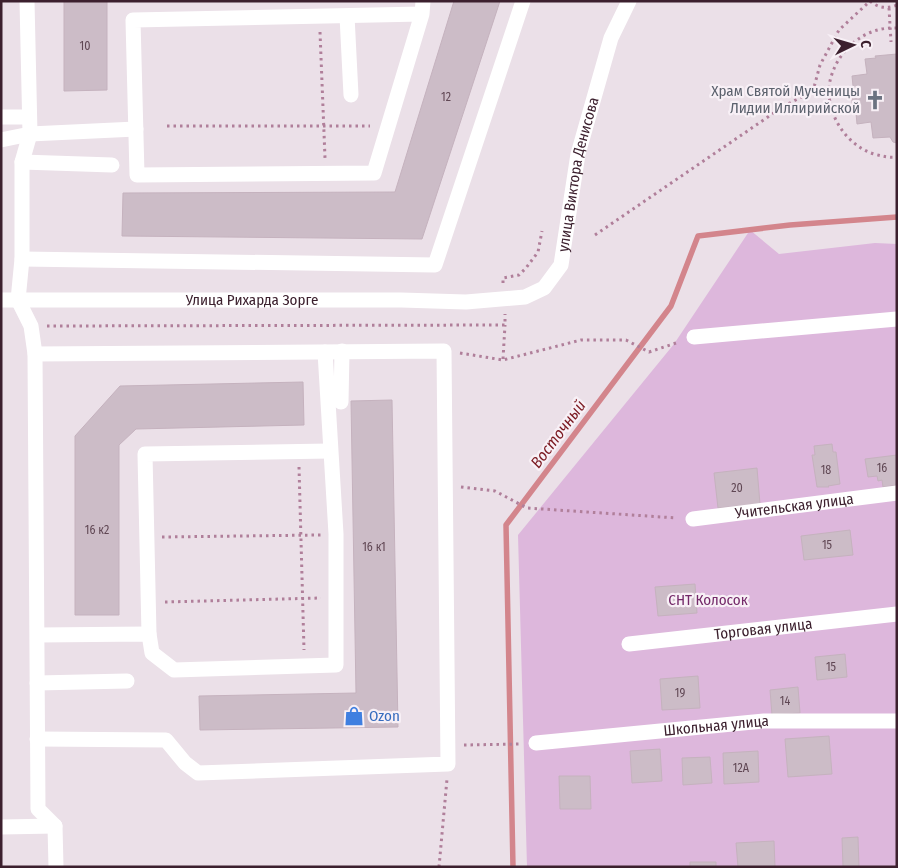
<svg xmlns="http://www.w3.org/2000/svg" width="898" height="868" viewBox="0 0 898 868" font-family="'Fira Sans Condensed',sans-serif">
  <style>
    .green { fill: #ddb7dc }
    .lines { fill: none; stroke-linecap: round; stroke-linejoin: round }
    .stream { stroke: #d3858c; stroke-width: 5.5 }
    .building { fill: #ccbcc7; stroke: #c5b2be }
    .path { stroke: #b07f9a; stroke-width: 3; stroke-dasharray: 2.5 4; stroke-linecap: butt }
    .minor { stroke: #fff; stroke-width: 15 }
    .labels { text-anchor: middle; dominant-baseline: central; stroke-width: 4.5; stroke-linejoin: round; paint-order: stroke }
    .number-label { font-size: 12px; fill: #604754 }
    .worship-label { font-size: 15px; fill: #5b616d; stroke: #f8f0f6; text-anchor: end }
    .street-label { font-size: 15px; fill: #3c202e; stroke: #f8f0f6 }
    .park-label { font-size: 15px; fill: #742969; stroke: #f8f0f6 }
    .shop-label { font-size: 15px; fill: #366cbe; stroke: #f8f0f6; text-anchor: start }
    .water-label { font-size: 16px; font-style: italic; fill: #7a1820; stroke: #f8f0f6 }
  </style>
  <rect width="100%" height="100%" fill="#ebe0e8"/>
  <path class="green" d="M750,230L779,254L875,243L897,244V867H527L518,535L674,344Z"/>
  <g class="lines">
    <path class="stream" d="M513,867L506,525L671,306L698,236L790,225L897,217"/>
  </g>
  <path class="building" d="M64,1H107V90L64,91Z
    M454,1H500L422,239L122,236L123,193L395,192Z
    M897,54V143L893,142L890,137L873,138L871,122L857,124L856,113H854L853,108H852V96L850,93L852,92L851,87L853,86L852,76L867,74L865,59L876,58L875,56Z
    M303,382L304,425L136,429L119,445V615H75V436L120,386Z
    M392,400L398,727L200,730L199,696L356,693L351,401Z
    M832,444L833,452H836L840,484L828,486L829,487H817L812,455H815L814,446Z
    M897,455V485L883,487L882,480L878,481L877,476L868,477L865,459Z
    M757,468L760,504L718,508L714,473Z
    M850,530L853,555L804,560L801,536Z
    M695,584L697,613L658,616L655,587Z
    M845,654L847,677L817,680L815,657Z
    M698,676L700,708L662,710L660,679Z
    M798,687L800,713L772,715L770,690Z
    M829,736L832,774L788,777L785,739Z
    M660,749L662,781L632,783L630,751Z
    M758,751L759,782L724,784L723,753Z
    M710,757L712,783L683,785L682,758Z
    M559,776H590L591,809H560Z
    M858,837L859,867H843L842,838Z
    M774,841L775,867H738L736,843Z
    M690,862H716V867H690Z"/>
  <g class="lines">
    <path class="path" d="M870,1C878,8 887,9 897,5
      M889,8L891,42
      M897,28C865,26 837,50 830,81C824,111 845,145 874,154C882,156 889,158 897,157
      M320,32L325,158
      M813,91L830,90
      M167,126H370
      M595,235L784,106L813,91L820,65L839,30L870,1
      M503,283V278L519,275L526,268L538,252L542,231
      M47,326L505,325V314
      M460,353L503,360L581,340H626L649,352L679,342
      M503,359L505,325
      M299,467L304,650
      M461,487L495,491L527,508L677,518
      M162,537L321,535
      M165,602L321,598
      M464,745L520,744
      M439,867L447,779"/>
    <g class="minor">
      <path d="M27,1L30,134L22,162V259L18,300L31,326L35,354L38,809L55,826L56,867"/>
      <path d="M422,14L133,20L137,175L374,173L422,14L423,1"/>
      <path d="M347,16L351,95"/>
      <path d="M1,117H29"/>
      <path d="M1,140L30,134L136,129"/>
      <path d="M22,162L112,165"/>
      <path d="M22,259L435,265L523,1"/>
      <path id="s1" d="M1,300H401L466,302L525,297L544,288L561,265L578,154L611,38L629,1"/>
      <path d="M694,337L897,319"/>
      <path d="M35,354L444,351L448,764L198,773L185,763L166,740L37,739"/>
      <path d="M341,402L342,351"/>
      <path id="s2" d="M693,519L897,493"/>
      <path d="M149,634L145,454L330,451"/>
      <path d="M38,635L149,634L152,653L174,670L336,665V534L325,352"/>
      <path id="s3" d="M629,644L897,614"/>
      <path d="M37,683L127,681"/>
      <path id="s4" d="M536,743L764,721H897"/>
      <path d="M1,827L55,826"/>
    </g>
  </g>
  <defs>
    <symbol id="church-bare" viewBox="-9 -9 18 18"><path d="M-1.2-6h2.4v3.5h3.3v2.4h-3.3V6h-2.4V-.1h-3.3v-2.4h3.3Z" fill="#6b7280" stroke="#f8f0f6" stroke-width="2.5" paint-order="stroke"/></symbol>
    <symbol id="shop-bare" viewBox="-9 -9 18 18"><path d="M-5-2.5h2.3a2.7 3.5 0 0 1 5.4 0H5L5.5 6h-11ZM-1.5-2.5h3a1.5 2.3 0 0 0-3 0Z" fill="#3f7fe0" stroke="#f8f0f6" stroke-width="2.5" paint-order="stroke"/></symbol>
  </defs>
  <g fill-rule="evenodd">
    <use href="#church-bare" x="861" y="86" width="28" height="28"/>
    <use href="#shop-bare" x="340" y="702" width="28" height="28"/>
  </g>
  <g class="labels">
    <g class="number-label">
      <text x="85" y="46">10</text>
      <text x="446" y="97">12</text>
      <text x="882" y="468">16</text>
      <text x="826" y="470">18</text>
      <text x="737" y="488">20</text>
      <text x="97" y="530">16 к2</text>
      <text x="827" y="545">15</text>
      <text x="374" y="547">16 к1</text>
      <text x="831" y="667">15</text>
      <text x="680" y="693">19</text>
      <text x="785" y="701">14</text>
      <text x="741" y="768">12А</text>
    </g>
    <g class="worship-label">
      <text x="860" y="91">Храм Святой Мученицы<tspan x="860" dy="17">Лидии Иллирийской</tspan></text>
    </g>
    <g class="street-label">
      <text stroke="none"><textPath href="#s1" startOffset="666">улица Виктора Денисова</textPath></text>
      <text stroke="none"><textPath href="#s1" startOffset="251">Улица Рихарда Зорге</textPath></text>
      <text stroke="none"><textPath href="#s2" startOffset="102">Учительская улица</textPath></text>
      <text stroke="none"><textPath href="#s3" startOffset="135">Торговая улица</textPath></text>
      <text stroke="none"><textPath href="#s4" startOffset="181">Школьная улица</textPath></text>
    </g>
    <g class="park-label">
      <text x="708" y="600">СНТ Колосок</text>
    </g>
    <g class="shop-label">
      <text x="369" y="716">Ozon</text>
    </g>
    <g class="water-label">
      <text transform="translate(558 434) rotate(-53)">Восточный</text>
    </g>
  </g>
  <rect width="898" height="868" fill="none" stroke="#3c202e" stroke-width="5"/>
  <g transform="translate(853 45) rotate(85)" stroke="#f8f0f6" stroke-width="4" paint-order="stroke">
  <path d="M0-4L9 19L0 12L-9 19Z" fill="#3c202e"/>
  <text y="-8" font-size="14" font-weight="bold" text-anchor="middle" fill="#3c202e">С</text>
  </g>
</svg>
